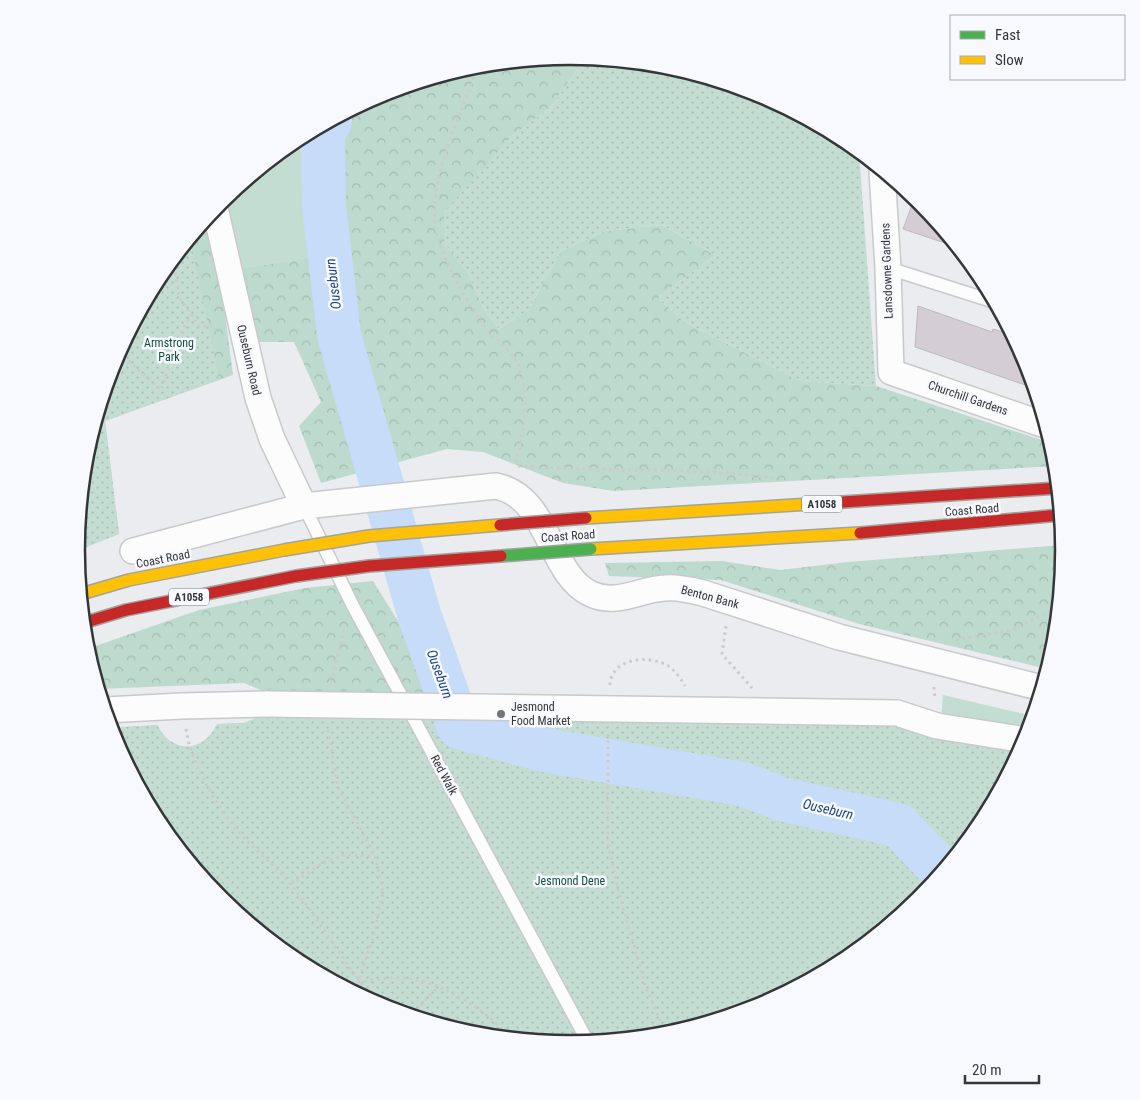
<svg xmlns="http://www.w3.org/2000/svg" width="1140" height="1100" viewBox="0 0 1140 1100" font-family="'Roboto Condensed',sans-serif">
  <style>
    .green { fill: #c4ddd3 }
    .forest { fill: url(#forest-crowns) }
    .park { fill: url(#park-dots) }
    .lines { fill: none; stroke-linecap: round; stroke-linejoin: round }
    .river { stroke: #c7dcf8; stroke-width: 44 }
    .building { fill: #d4cdd6; stroke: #bbbbbd }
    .lane-casing { stroke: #c8c9cb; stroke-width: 15 }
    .street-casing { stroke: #c8c9cb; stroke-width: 28 }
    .slow-casing { stroke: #a0a49c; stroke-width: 14 }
    .jam-casing { stroke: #a0a49c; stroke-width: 14 }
    .path { stroke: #cbcbcc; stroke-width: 3; stroke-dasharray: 2.5 4; stroke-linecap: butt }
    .lane { stroke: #fcfcfd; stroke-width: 12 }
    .street { stroke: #fcfcfd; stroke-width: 25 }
    .slow { stroke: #ffc107; stroke-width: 11 }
    .jam { stroke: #c62828; stroke-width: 11 }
    .street-bridge-casing { stroke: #c8c9cb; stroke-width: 28; stroke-linecap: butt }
    .fast-bridge-casing { stroke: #a0a49c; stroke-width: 14; stroke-linecap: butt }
    .slow-bridge-casing { stroke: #a0a49c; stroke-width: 14; stroke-linecap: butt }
    .jam-bridge-casing { stroke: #a0a49c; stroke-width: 14; stroke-linecap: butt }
    .street-bridge { stroke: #fcfcfd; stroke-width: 25 }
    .fast-bridge { stroke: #4caf50; stroke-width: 11 }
    .slow-bridge { stroke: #ffc107; stroke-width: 11 }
    .jam-bridge { stroke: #c62828; stroke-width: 11 }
    .poi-dot { fill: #757678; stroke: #f7f9ff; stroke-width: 2 }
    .labels { text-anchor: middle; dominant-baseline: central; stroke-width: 5; stroke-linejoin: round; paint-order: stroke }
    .shield { fill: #f7f9ff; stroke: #6f7074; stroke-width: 1 }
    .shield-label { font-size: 11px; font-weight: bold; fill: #353638 }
    .street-label { font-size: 12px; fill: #353638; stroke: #f7f9ff }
    .park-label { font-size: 12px; fill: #10513a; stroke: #f7f9ff }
    .poi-label { font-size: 12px; fill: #353638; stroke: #f7f9ff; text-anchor: start }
    .water-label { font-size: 14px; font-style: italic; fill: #224979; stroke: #f7f9ff }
    .rim { fill: none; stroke: #353638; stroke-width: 2.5 }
  </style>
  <defs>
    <pattern id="forest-crowns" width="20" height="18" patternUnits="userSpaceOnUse" patternTransform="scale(1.25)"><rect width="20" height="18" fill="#bddace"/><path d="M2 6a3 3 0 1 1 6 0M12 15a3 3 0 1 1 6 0" fill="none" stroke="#a3bcb2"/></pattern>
    <pattern id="park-dots" width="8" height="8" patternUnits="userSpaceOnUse" patternTransform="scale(1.25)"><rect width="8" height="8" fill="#c4ddd3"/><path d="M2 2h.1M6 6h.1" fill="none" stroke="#a9beb6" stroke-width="1.8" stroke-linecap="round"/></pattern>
  </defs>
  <rect width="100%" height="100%" fill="#ebecf0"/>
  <path class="green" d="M313,130L310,138L324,255L238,269L225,198L296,139Z
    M943,695L1033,716L1028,732L941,720Z"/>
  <path class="forest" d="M570,56L585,58L551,107L512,136L444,243L469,274L484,310L499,329L528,311L561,251L605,231L662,225L715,255L657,298L685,322L800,381L876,386L1051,443L1056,466L614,491L563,483L483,452L447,449L321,483L299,426L321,402L294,342H256L238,269L324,255L310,138L313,130L381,94L474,66Z
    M205,220L225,314L233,375L105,421L119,534L76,551L86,453L114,361L160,275Z
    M1063,545L1054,647L1047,669L859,624L721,580L609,576L605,563L722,561L780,570L848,562Z
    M373,581L534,839L570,1044L473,1034L295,960L221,899L159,824L114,739L110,728L157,725C172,754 203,754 217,724L244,723L258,717L268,693L244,683L99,689L87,649L199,610L305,588Z"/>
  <path class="park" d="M585,58L667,66L759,94L845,140L859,151L876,386L800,381L685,322L657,298L715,255L662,225L605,231L561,251L528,311L499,329L484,310L469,274L444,243V212L512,136L551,107Z
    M190,238L219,379L105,421L119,534L76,551L86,453L114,361L160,275Z
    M268,716L897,724L914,727L945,741L1019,752L980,825L919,899L844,961L759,1006L666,1034L570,1044L473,1034L381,1006L295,960L221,899L159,824L114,739L110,728L157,725C172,754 203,754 217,724L244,723Z"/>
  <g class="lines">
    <path class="river" d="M330,121L323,133L324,206L339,335L419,614L459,727L544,750L743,784L781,799L898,825L942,871"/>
  </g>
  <path class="building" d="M915,197L919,201L957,247L903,229Z
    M918,306L992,332L993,329L1012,335L1026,361L1034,388L915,347Z"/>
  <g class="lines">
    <defs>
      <path id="lane" d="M888,268L995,302
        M304,506L353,606L588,1042"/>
      <path id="street" d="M882,171L888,268L891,372L1045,425
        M215,208L258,398L272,439L304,506
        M133,551L304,506L496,486C550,497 548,574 591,594C617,606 640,589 665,588C678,587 691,590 703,593L839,637L1042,688
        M105,710L182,706L268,704
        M897,713L937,726L1026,740"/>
      <path id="slow" d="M586,518L843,502
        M591,549L860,533
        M81,594L129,580L284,550"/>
      <path id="jam" d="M843,502L1058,488
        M860,533L1060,515
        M83,623L126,610L296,576"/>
    </defs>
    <use href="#lane" class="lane-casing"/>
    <use href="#street" class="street-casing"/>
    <use href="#slow" class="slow-casing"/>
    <use href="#jam" class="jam-casing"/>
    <path class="path" d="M478,65C462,115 430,172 435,225C437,251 472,311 489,332C497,340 516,356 519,366C530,398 524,435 515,466
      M173,260L179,297L200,327L217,323
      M119,352L161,390L182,330L192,315
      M93,430L96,419
      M518,466C603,472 689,467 774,478
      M726,626L722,654L752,688
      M956,640L1012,630L1044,614L1059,603
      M331,682L344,630
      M610,685C611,657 651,654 670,667C676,672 681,679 685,686
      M934,687L935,700
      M186,729C191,764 215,802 237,830C254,850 277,866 293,887C323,925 346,968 378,1004
      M328,730L338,787L375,856L383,892L373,939L358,982C375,980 395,976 412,979C443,984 491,1012 509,1038
      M608,734V842L618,890L646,988L666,1034
      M291,884L323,863L344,855L375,856
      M415,1017L423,1002L438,988"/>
    <use href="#lane" class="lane"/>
    <use href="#street" class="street"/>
    <use href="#slow" class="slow"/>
    <use href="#jam" class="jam"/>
    <defs>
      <path id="street-bridge" d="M268,704L897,713"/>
      <path id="fast-bridge" d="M501,556L591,549"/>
      <path id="slow-bridge" d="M284,550L369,536L500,525"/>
      <path id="jam-bridge" d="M500,525L586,518
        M296,576L369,566L501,556"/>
    </defs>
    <use href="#street-bridge" class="street-bridge-casing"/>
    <use href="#fast-bridge" class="fast-bridge-casing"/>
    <use href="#slow-bridge" class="slow-bridge-casing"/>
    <use href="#jam-bridge" class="jam-bridge-casing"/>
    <use href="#street-bridge" class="street-bridge"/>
    <use href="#fast-bridge" class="fast-bridge"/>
    <use href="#slow-bridge" class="slow-bridge"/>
    <use href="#jam-bridge" class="jam-bridge"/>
  </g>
  <circle class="poi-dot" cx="501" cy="714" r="5"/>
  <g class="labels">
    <g class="shield">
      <rect x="802" y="495.5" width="40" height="17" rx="4"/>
      <rect x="169" y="588.5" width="40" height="17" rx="4"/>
    </g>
    <g class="shield-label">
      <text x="822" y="504">A1058</text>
      <text x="189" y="597">A1058</text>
    </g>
    <g class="street-label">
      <text transform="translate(887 271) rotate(-92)">Lansdowne Gardens</text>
      <text transform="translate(249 360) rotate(77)">Ouseburn Road</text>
      <text transform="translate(968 398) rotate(19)">Churchill Gardens</text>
      <text transform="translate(972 510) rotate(-5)">Coast Road</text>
      <text transform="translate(568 536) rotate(-4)">Coast Road</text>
      <text transform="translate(163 559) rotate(-11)">Coast Road</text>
      <text transform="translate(710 597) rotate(15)">Benton Bank</text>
      <text transform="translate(444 775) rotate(62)">Red Walk</text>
    </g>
    <g class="park-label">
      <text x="169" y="343">Armstrong<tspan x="169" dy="14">Park</tspan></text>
      <text x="570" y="881">Jesmond Dene</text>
    </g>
    <g class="poi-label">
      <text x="511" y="707">Jesmond<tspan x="511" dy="14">Food Market</tspan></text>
    </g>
    <g class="water-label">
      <text transform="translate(333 284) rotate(-97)">Ouseburn</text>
      <text transform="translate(440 674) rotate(70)">Ouseburn</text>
      <text transform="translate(828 809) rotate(13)">Ouseburn</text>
    </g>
  </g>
  <path d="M0 0H1140V1100H0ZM85 550a485 485 0 1 1 970 0a485 485 0 1 1-970 0Z" fill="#f7f9ff" fill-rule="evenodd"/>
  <path class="rim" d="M85 550a485 485 0 1 1 970 0a485 485 0 1 1-970 0Z"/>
  <rect x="950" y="15" width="175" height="65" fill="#f7f9ff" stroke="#a9abaf"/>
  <rect x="960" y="31" width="25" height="8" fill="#4caf50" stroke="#a9abaf"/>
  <text x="995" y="40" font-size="15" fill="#353638">Fast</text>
  <rect x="960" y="56" width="25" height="8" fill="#ffc107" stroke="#a9abaf"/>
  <text x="995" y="65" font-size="15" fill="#353638">Slow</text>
  <path d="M965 1075v8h74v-8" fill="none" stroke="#353638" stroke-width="2.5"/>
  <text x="972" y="1075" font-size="15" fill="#353638" stroke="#f7f9ff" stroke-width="4" paint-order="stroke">20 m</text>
</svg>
